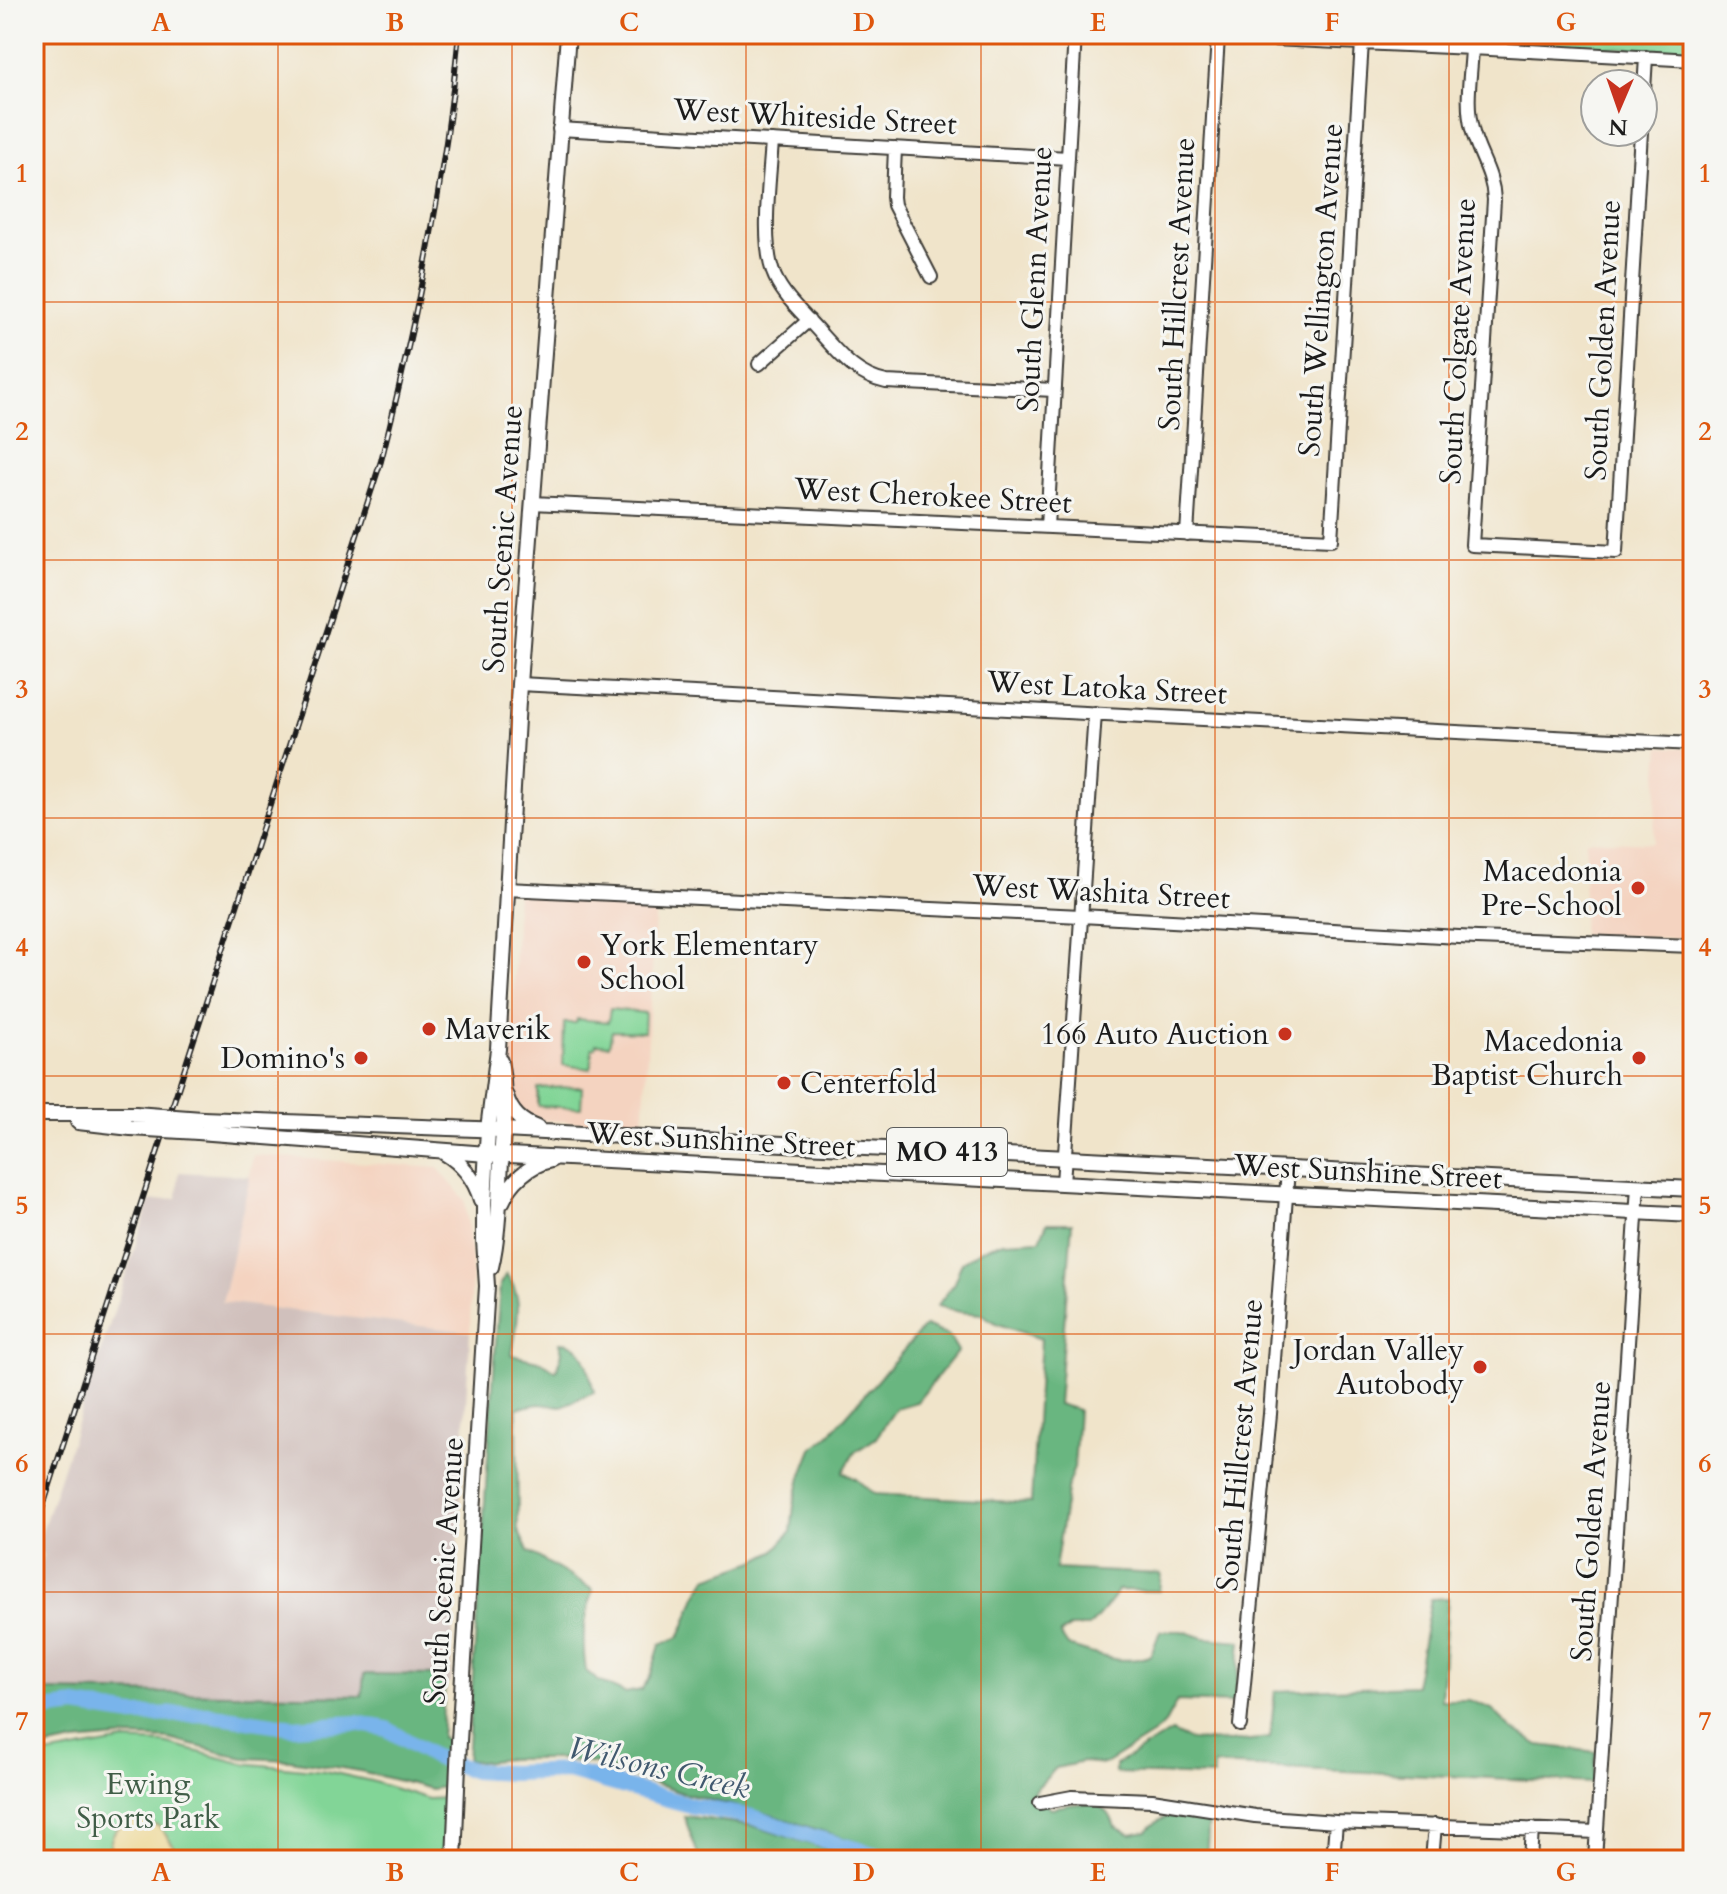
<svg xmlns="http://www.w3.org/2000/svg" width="1727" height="1894" viewBox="0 0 1727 1894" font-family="Cardo,serif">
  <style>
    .built { fill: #f4d3c0 }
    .industrial { fill: #d0c0bc }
    .green { fill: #82d597; stroke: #4f785a; stroke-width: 2 }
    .forest { fill: #69b680; stroke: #42694e; stroke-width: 2 }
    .sand { fill: #eeda9e; stroke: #857b5d; stroke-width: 2 }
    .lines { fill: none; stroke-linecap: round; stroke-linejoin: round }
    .river { stroke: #79b4eb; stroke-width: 16 }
    .minor-casing { stroke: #3c3a36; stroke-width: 16 }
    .major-casing { stroke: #3c3a36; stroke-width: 18 }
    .minor { stroke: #fff; stroke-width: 12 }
    .major { stroke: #fff; stroke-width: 14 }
    .rail-casing { stroke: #1c1c1c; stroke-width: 6 }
    .rail { stroke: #f6f6f2; stroke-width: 3; stroke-dasharray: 9; stroke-linecap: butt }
    .major-bridge-casing { stroke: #3c3a36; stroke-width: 18; stroke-linecap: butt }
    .major-bridge { stroke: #fff; stroke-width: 14 }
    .grid { fill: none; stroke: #de560d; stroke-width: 2; stroke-opacity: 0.55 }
    .poi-dot { fill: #c8321e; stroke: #f6f6f2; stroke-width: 3 }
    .labels { text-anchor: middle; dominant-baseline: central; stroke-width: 6; stroke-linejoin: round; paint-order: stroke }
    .shield { fill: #f6f6f2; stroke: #5d5d5c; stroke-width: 2 }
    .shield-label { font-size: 28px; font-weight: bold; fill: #1c1c1c }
    .street-label { font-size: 30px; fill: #1c1c1c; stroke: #f6f6f2 }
    .poi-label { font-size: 30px; fill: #1c1c1c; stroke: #f6f6f2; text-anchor: end }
    .park-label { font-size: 30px; fill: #405d47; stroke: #f6f6f2 }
    .water-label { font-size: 32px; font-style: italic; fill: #41596f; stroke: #f6f6f2 }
    .neatline { fill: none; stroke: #de560d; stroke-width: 3 }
    .grid-label { font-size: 26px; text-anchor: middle; font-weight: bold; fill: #de560d }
  </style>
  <rect width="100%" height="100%" fill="#f6f6f2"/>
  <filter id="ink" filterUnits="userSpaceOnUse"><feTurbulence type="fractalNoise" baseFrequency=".0125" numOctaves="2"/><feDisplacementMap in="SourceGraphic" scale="16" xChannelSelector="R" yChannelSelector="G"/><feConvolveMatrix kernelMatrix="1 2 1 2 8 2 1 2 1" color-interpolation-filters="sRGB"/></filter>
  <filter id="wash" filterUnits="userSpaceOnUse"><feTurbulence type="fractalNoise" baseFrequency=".006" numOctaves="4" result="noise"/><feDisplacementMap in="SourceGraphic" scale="32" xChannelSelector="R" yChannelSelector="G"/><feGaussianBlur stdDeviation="1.8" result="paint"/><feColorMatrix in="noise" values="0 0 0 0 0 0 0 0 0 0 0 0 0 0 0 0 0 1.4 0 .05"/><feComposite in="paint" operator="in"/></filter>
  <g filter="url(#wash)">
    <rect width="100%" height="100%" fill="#f0e4ca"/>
    <path class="built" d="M1660,747L1693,749V939L1582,934L1586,840L1653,843Z
      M517,894L656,900L643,1126L540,1120L525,1112L513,1102L510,1080Z
      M253,1155L438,1168L465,1200L472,1262L470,1332L222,1302Z"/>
    <path class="industrial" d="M179,1172L250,1176L222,1302L470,1332L450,1684L445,1682L434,1675L365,1674L363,1696L42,1691L34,1687V1582L43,1555L37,1546L150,1201L177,1198Z"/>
    <path class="green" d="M1356,34H1693V52Z
      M610,1009L645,1013L644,1032L612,1031L609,1045L596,1044L595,1048H592L591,1069L563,1065L564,1023H576L577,1019L608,1022Z
      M582,1087L581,1108L538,1106V1088Z
      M125,1741L164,1743L241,1763L326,1771L371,1781L428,1799L448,1798L445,1860H34V1757Z"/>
    <path class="forest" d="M1047,1223H1072L1058,1404L1078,1410L1074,1468L1068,1484L1055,1569L1161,1574L1159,1591L1118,1590L1112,1601L1089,1627H1071L1060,1634L1068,1646C1094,1654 1125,1667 1151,1655L1160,1631H1183L1204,1638L1241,1641L1235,1703L1177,1701L1164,1725L1153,1734L1105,1764L1083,1762L1056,1768L1033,1792L1051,1808C1069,1805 1096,1797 1109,1814C1112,1818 1113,1822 1115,1827L1130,1834L1147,1831C1163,1811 1186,1814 1209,1816L1206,1860H913L768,1814L682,1793L596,1764L562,1759H510L479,1762L467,1760L500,1284L506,1274C526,1299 516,1325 512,1355L542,1362L556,1371L562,1353L560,1342C587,1342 588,1371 594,1392L562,1406L539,1404L517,1408L518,1530L528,1551L593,1590C584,1621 581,1638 586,1671L598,1681L625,1693L641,1690L650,1677L660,1645L679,1637L686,1623L696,1596L707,1578L755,1561L774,1551L791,1532L794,1505L801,1477L812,1449L829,1435L925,1326L949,1336L958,1351L917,1402L896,1408L876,1438L855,1452L843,1472L856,1479L874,1494L1031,1503L1041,1339L998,1324L981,1314L960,1312L937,1306L953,1285L962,1262L981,1250L1003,1242L1040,1240Z
      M1448,1598L1441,1700H1469L1492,1709L1511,1728L1539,1745L1596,1752L1594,1783L1214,1765L1213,1776L1115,1773V1765L1172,1732L1189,1740L1230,1742L1270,1738L1275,1691L1415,1686L1431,1599Z
      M364,1674L434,1675L445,1682L441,1737L452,1743L450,1786L431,1789L360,1771L290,1760L243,1758L169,1739L131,1737L75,1742L34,1750V1687L43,1691L362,1696Z
      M684,1816L750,1825L861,1860H700Z"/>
    <path class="sand" d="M138,1820L159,1826L174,1846L165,1860H108C110,1837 112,1823 138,1820Z"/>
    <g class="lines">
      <path class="river" d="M34,1711L76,1706L133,1715L207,1714L293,1727L357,1723L387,1729L434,1757L474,1771L511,1773L568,1771L693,1806L753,1817L813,1837L894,1860"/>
    </g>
  </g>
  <g filter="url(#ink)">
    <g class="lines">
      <defs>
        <path id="minor" d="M1165,34L1472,48L1693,60
          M1472,48C1471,74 1465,103 1472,129C1478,155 1493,171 1494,200L1472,545L1616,552L1641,132
          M1643,107L1646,57
          M559,129L1068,158
          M772,141C770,177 760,246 775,277C785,299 807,317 822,335C841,356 857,376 886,382L1054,390
          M895,148L893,197L894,205L931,277
          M759,364L809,320
          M532,503L1331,540L1362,42
          M1047,527L1075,34
          M1187,534L1218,37
          M519,684L1693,744
          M506,889L1081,916L1477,938L1693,946
          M1063,1183L1095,713
          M1240,1725L1270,1414L1288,1169
          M1040,1803L1072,1797L1152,1800L1255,1816L1336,1822L1597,1832
          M1333,1860L1336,1822
          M1432,1860L1435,1825
          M1530,1860L1532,1829
          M1595,1860L1638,1186"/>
        <path id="major" d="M506,1096C511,1113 521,1122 537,1128
          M34,1114H135
          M202,1119L503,1130L1693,1189
          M78,1122L131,1128
          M198,1132L487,1154L1693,1215
          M443,1152C462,1163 475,1179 481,1200
          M502,1202C511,1181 529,1165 551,1160
          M491,1267C499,1233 499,1196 501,1161C503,1128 507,1094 500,1061
          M454,1860L459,1741L487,1286L484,1240V1204L488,1129L498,1049L519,684L568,34"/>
      </defs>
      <use href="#minor" class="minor-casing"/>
      <use href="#major" class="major-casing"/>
      <use href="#minor" class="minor"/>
      <use href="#major" class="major"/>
      <defs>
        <path id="rail" d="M34,1534L381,461C417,318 445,181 459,34"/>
      </defs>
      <use href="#rail" class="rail-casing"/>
      <use href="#rail" class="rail"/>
      <defs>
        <path id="major-bridge" d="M135,1114L202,1119
          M131,1128L198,1132"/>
      </defs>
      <use href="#major-bridge" class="major-bridge-casing"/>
      <use href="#major-bridge" class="major-bridge"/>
    </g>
  </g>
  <path class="grid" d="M278,34V1860M512,34V1860M746,34V1860M981,34V1860M1215,34V1860M1449,34V1860M34,302H1693M34,560H1693M34,818H1693M34,1076H1693M34,1334H1693M34,1592H1693"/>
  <g class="poi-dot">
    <circle cx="1638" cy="888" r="8"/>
    <circle cx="584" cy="962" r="8"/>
    <circle cx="429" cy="1029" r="8"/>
    <circle cx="1285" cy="1034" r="8"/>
    <circle cx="361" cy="1058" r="8"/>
    <circle cx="1639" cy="1058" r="8"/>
    <circle cx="784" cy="1083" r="8"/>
    <circle cx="1480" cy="1367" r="8"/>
  </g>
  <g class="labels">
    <rect class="shield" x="887" y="1128" width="120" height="48" rx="6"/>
    <g class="shield-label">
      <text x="947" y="1152">MO 413</text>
    </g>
    <g class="street-label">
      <text transform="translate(815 117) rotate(3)">West Whiteside Street</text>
      <text transform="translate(1035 279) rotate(-87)">South Glenn Avenue</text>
      <text transform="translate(1177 284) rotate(-87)">South Hillcrest Avenue</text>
      <text transform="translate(1321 290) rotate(-86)">South Wellington Avenue</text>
      <text transform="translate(1603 340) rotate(-87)">South Golden Avenue</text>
      <text transform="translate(1458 341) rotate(-87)">South Colgate Avenue</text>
      <text transform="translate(933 496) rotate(3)">West Cherokee Street</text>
      <text transform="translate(503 539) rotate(-86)">South Scenic Avenue</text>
      <text transform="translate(1107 688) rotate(3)">West Latoka Street</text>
      <text transform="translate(1101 892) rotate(3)">West Washita Street</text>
      <text transform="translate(721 1140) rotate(3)">West Sunshine Street</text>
      <text transform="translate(1368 1172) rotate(3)">West Sunshine Street</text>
      <text transform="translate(1240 1445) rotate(-85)">South Hillcrest Avenue</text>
      <text transform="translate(1591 1521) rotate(-86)">South Golden Avenue</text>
      <text transform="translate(444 1571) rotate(-86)">South Scenic Avenue</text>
    </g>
    <g class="poi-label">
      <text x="1622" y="871">Macedonia<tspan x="1622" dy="34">Pre-School</tspan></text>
      <text x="600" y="945" text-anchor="start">York Elementary<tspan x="600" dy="34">School</tspan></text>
      <text x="445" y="1029" text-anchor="start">Maverik</text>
      <text x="1269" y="1034">166 Auto Auction</text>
      <text x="1623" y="1041">Macedonia<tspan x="1623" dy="34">Baptist Church</tspan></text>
      <text x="345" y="1058">Domino's</text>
      <text x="800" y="1083" text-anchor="start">Centerfold</text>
      <text x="1464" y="1350">Jordan Valley<tspan x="1464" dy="34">Autobody</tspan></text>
    </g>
    <g class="park-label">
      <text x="148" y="1784">Ewing<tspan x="148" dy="34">Sports Park</tspan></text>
    </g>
    <g class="water-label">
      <text transform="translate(659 1768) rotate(13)">Wilsons Creek</text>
    </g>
  </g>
  <rect width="1727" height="1894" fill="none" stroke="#f6f6f2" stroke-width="88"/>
  <g transform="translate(1619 108) rotate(182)"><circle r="38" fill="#f6f6f2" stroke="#9f9f9c" stroke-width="2"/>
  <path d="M0-6L14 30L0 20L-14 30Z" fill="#c8321e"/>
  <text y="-12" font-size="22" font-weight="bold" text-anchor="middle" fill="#1c1c1c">N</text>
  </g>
  <rect x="44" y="44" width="1639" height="1806" class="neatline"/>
  <g class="grid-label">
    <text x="161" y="31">A</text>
    <text x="395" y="31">B</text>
    <text x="629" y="31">C</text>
    <text x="864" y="31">D</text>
    <text x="1098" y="31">E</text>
    <text x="1332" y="31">F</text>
    <text x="1566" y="31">G</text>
    <text x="22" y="182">1</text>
    <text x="1705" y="182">1</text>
    <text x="22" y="440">2</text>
    <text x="1705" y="440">2</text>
    <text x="22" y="698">3</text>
    <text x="1705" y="698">3</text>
    <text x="22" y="956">4</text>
    <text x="1705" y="956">4</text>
    <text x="22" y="1214">5</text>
    <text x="1705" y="1214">5</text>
    <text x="22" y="1472">6</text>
    <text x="1705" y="1472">6</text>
    <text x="22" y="1730">7</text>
    <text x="1705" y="1730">7</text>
    <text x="161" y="1881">A</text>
    <text x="395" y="1881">B</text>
    <text x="629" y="1881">C</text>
    <text x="864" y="1881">D</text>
    <text x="1098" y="1881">E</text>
    <text x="1332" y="1881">F</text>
    <text x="1566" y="1881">G</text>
  </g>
</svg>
